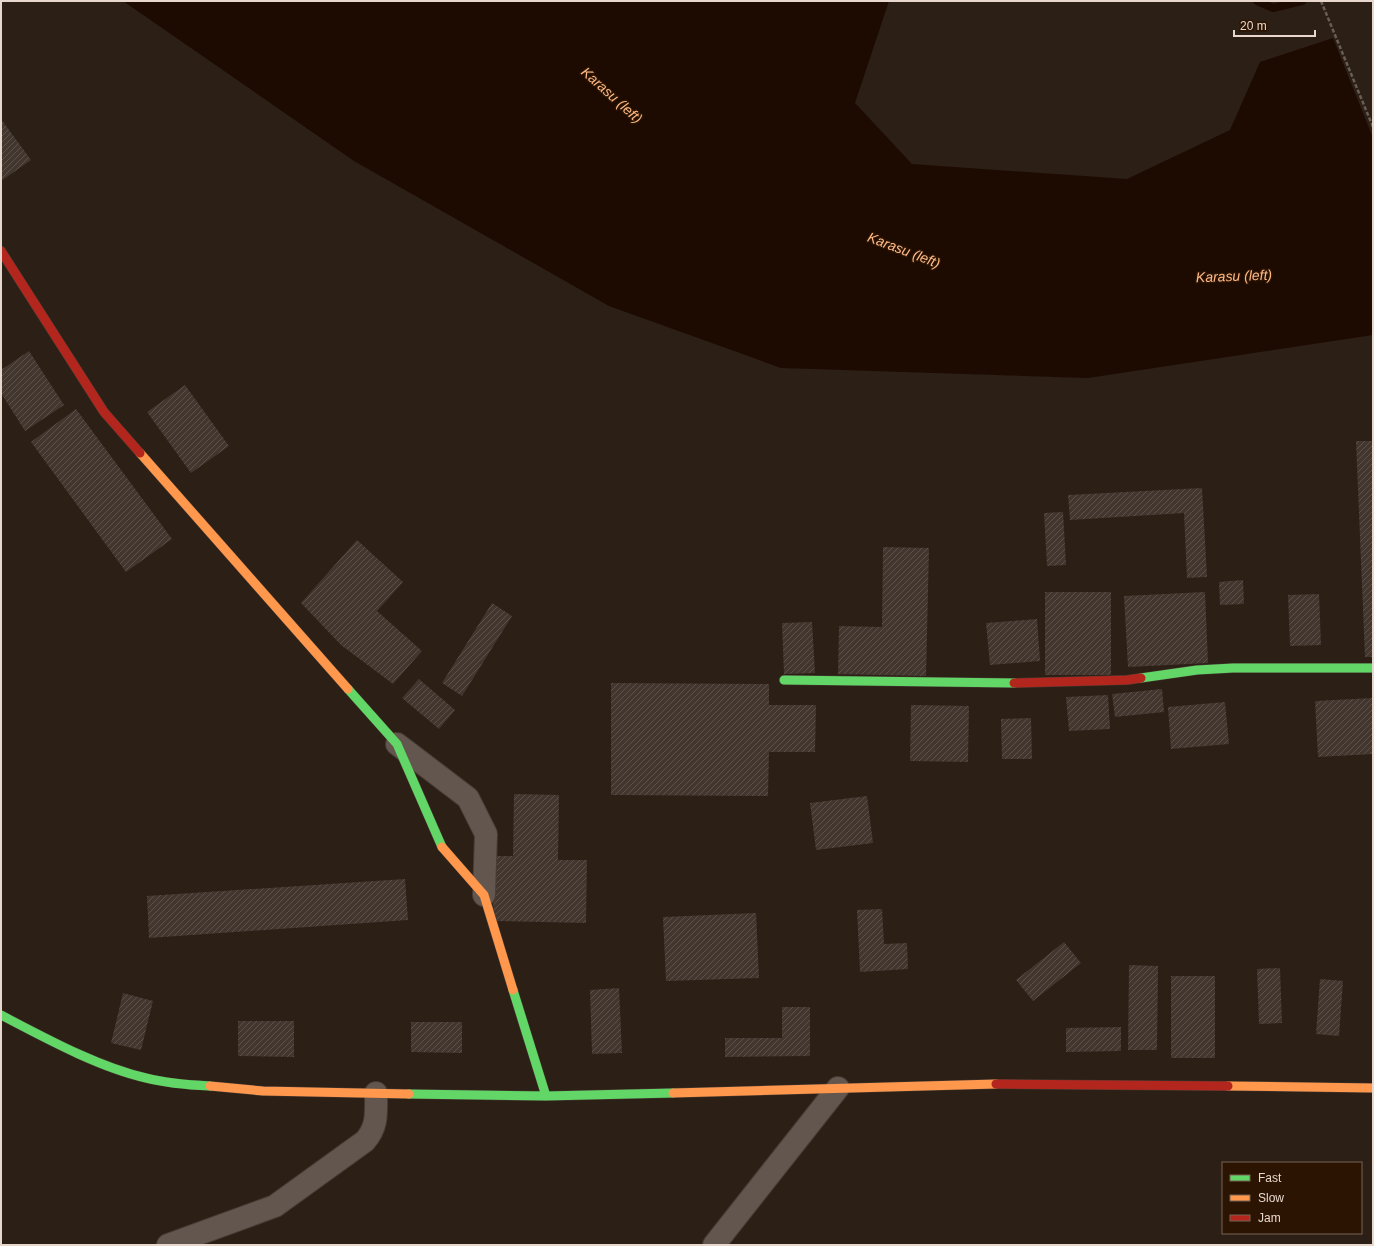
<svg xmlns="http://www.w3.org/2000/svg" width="1374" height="1246" viewBox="0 0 1374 1246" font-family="Helvetica,sans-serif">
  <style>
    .water { fill: #1d0b02 }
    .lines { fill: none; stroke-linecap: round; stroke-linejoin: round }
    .stream { stroke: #1d0b02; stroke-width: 8 }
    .building { fill: url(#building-hatch) }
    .street-casing { stroke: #473c34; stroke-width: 24 }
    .fast-casing { stroke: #473c34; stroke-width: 10 }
    .slow-casing { stroke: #473c34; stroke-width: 10 }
    .jam-casing { stroke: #473c34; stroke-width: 10 }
    .path { stroke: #685e56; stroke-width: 2.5; stroke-dasharray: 4 2; stroke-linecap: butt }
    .street { stroke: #62564e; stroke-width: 22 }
    .fast { stroke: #63d668; stroke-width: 9 }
    .slow { stroke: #ff974d; stroke-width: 9 }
    .jam { stroke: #b3261e; stroke-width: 9 }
    .labels { text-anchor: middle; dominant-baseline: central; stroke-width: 3; stroke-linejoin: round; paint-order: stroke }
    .water-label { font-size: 14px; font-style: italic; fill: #feba89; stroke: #2c1403 }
  </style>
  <defs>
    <pattern id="building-hatch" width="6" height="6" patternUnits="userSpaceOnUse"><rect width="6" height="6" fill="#42362e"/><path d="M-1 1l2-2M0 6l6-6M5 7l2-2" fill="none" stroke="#5d524b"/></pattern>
  </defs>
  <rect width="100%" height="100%" fill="#2c1f15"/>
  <path class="water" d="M123,1H889L855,103L912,164L1127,179L1230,130L1260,62L1333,38L1373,138V335L1088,378L781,368L609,306L354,161Z"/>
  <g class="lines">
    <path class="stream" d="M1257,1L1273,8L1302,1"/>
  </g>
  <path class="building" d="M1,119L31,160L1,181Z
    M29,351L64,405L25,431L1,393V370Z
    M185,385L229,446L191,473L147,412Z
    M76,409L172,539L126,572L31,442Z
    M1356,441H1373V657H1365Z
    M1202,488L1207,577L1187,578L1184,513L1070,520L1068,495Z
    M1063,512L1066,565L1047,566L1044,513Z
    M357,540L403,582L377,611L422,651L393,684L341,645L301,603Z
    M883,547L929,548L926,676L838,674L839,626L882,627Z
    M1243,580L1244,604L1220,605L1219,582Z
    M1045,592H1111V675H1045Z
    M1205,592L1208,663L1128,667L1124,596Z
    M1319,594L1321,645L1290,646L1288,595Z
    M492,603L512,616L462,696L442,683Z
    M1037,619L1040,661L990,665L986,623Z
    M812,622L815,673L784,674L782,623Z
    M419,679L455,710L439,729L402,698Z
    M611,683L769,684V705H816L815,752H769L768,796L611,795Z
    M1162,689L1164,712L1115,717L1112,694Z
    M1108,695L1110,729L1069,731L1066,697Z
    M1373,698V754L1318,757L1315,701Z
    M1225,702L1229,744L1171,749L1168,707Z
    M911,705L969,706L968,762L910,761Z
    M1031,718L1032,759H1002L1001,719Z
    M514,794L559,795L558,860H587L586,923L493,921L494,856H513Z
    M867,796L873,843L816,850L810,803Z
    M405,879L408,920L149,938L147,896Z
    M882,909L884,944L907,943L908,969L860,972L857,910Z
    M756,913L759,978L666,981L663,917Z
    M1064,942L1081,963L1033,1001L1016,980Z
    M1129,965L1158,966L1157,1050H1128Z
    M1280,968L1282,1023L1259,1024L1257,969Z
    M1171,976H1215V1058H1171Z
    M1320,979L1343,981L1339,1036L1316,1034Z
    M619,988L622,1053L592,1054L590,990Z
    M123,993L153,1001L141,1050L111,1043Z
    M782,1007H810V1056L725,1057V1038H782Z
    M238,1021H294V1057L238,1056Z
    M411,1022H462V1053L411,1052Z
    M1121,1027V1051L1066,1052V1028Z"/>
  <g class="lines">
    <defs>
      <path id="street" d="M397,744L468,798L486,834L484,895
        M168,1245L275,1206L365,1141C378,1126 376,1113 376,1093
        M714,1245L838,1088"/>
      <path id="fast" d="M1141,678L1197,670L1233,668H1373
        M784,680L1014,683
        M348,689L397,744L442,847
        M513,990L546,1096
        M1,1015C45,1038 98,1067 146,1078C166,1083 189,1085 210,1086
        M409,1094L546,1096L673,1093"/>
      <path id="slow" d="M140,453L348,689
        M442,847L484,895L513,990
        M210,1086L263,1091L409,1094
        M1228,1086L1373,1088
        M673,1093L996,1084"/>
      <path id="jam" d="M1,251L104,412L140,453
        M1014,683L1127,680L1141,678
        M996,1084L1228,1086"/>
    </defs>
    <use href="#street" class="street-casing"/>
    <use href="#fast" class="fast-casing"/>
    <use href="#slow" class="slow-casing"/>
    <use href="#jam" class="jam-casing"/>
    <path class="path" d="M1321,1L1373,127"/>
    <use href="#street" class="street"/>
    <use href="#fast" class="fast"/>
    <use href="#slow" class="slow"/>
    <use href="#jam" class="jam"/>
  </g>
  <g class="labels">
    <g class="water-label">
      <text transform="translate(612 95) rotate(42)">Karasu (left)</text>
      <text transform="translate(904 250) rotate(21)">Karasu (left)</text>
      <text transform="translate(1234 276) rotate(-2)">Karasu (left)</text>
    </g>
  </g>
  <rect width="1374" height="1246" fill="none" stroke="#e8d7cc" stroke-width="4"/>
  <rect x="1222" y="1162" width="140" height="72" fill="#2c1403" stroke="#776253"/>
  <rect x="1230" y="1175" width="20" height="6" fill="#63d668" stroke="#776253"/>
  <text x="1258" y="1182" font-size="12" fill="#e8d7cc">Fast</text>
  <rect x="1230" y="1195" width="20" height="6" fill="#ff974d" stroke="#776253"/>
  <text x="1258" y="1202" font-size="12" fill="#e8d7cc">Slow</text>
  <rect x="1230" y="1215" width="20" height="6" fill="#b3261e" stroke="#776253"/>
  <text x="1258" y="1222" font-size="12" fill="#e8d7cc">Jam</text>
  <path d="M1234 30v6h81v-6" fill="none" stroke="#e8d7cc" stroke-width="2"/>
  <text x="1240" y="30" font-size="12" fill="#e8d7cc" stroke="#2c1403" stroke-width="3" paint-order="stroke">20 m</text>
</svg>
